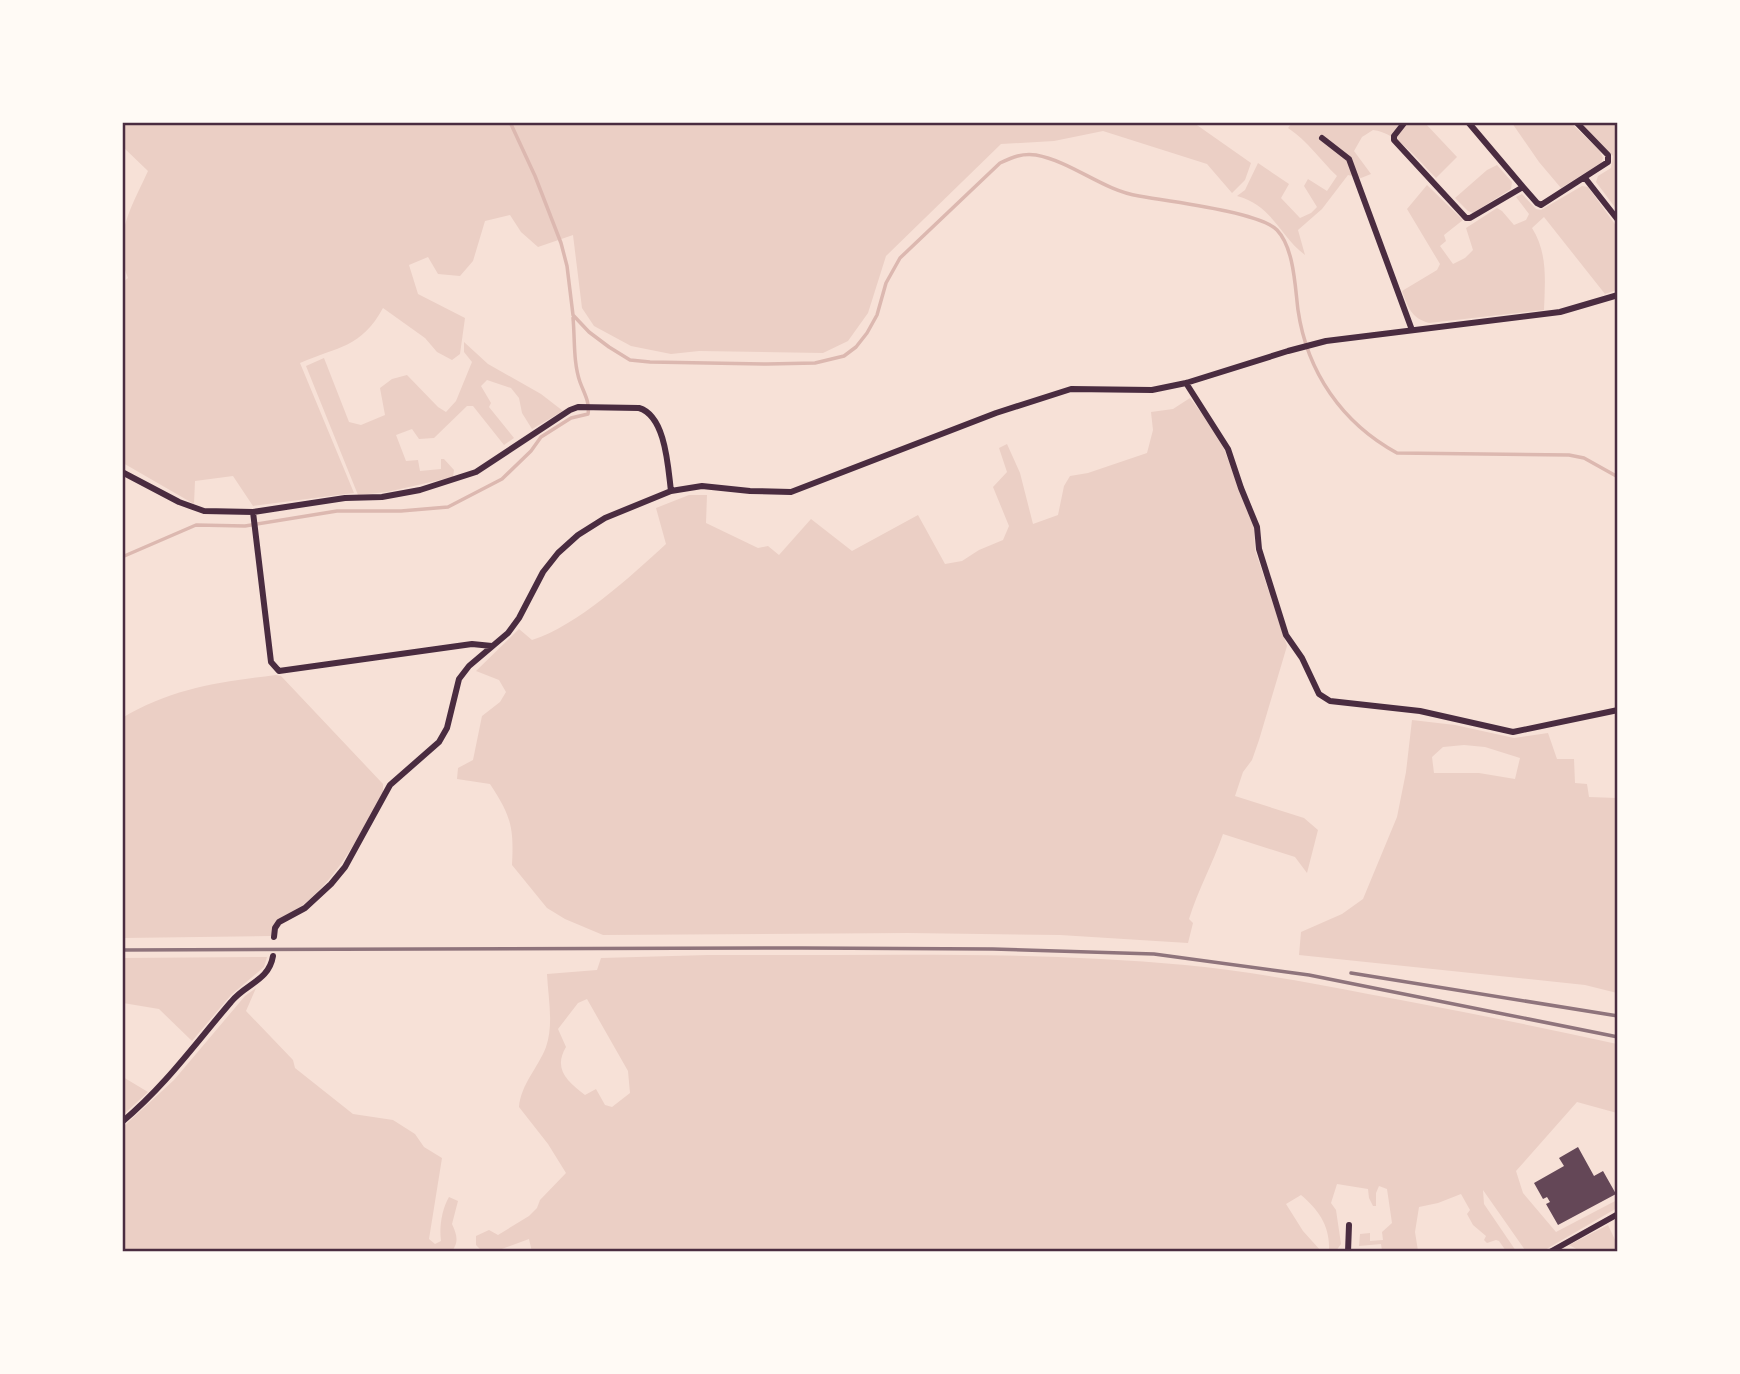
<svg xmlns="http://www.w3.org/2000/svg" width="1740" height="1374" viewBox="0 0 1740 1374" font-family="Lato,sans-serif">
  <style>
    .green { fill: #ebcfc5; fill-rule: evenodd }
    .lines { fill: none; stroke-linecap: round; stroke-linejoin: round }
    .stream { stroke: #dcb8b0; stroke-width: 3.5 }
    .building { fill: #644757 }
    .minor { stroke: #4a2c40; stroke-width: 6 }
    .rail { stroke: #8f747c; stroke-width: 3.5 }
    .neatline { fill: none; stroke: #4a2c40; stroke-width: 2.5 }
  </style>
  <rect width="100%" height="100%" fill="#f7e1d7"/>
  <path class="green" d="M1194,123L1251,163L1245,180L1232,193L1207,164L1103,131L1054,141L1001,144L886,256L868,313L848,341L823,353L699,351L671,354L631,346L594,326L582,308L573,235L538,247L521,232L510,215L485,221L473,261L460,276L438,274L428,257L409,265L418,294L465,318L460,354L452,360L437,352L425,338L383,308C361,348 339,346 300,363L354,493L253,506L233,476L195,481L194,504L123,463L122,283L128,278C111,239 132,206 148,171L123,147V123Z
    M1292,123H1425L1457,157L1436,178C1418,160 1398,133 1373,130L1362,137L1354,151L1371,174L1361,178L1348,175L1322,209L1298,230L1305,255C1279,235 1273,206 1237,196L1245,190L1258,163L1289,184L1281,198L1300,218L1311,213L1317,207L1304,186L1308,179L1327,191L1337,176C1320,160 1308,141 1288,128Z
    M1512,123H1571L1600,151L1603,158L1601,163L1561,188L1539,162Z
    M1581,123H1617V210L1596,182L1598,176L1611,168L1613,156Z
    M1497,165L1512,182L1511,189L1473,213L1468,211L1455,198L1487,170Z
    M1427,185L1463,220L1444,235L1446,241L1440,246L1453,264L1465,258L1473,250L1466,228L1497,208L1502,211L1514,225L1526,220L1529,214L1516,197L1522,194L1536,209L1541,210L1582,186L1588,187L1617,227V290L1605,294L1544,217L1532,228C1548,253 1545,282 1544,310L1429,323C1411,318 1408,307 1402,291L1437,270L1440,264L1407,209Z
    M464,342L488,364L541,394L563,411L532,429L522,413L519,398L511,388L487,380L481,386L491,403L489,407L514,438L504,445L473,406H467L434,438L419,439L412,429L396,435L406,461L418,460L420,471L441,469V459H444L454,470L453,477L387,492L358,495L306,366L324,358L349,422L361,425L385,415L380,388L392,379L407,375L438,407L446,412L456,401L472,362L464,352Z
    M1190,398L1213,428L1224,449L1254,528L1255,550L1287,646L1259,740L1252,760L1243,772L1235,796L1304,818L1318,830L1307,873L1295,857L1223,834C1213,863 1198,890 1189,919L1193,923L1188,943L1060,935L908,933L603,935L565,919L547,908L512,865C514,827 511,816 490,784L457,779L458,768L473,760L482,716L500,702L506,692L499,680L476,671L519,629L532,640C577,626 631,576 666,544L656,508L689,495H707L706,523L758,548L768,546L779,555L811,519L852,551L918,515L945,564L962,561L979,550L1003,540L1009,526L993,487L1007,472L999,448L1007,444L1020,473L1033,524L1058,515L1064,486L1070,476L1088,473L1147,453L1153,430L1151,412L1173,409Z
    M276,675L281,676L383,784V793C361,832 340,875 304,904C296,910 285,915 276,921L271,936L123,938L122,718C172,688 220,682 276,675Z
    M1412,720L1455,725L1514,738L1548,733L1557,759H1574L1575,783L1587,784L1589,797L1617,798V993L1585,985L1299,955L1301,932L1342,914L1363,899L1397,817L1406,772ZM1464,745L1485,747L1520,758L1515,779L1479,773H1434L1432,757L1443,747Z
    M708,955C867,956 1027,950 1185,965C1246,971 1308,982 1368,994C1451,1009 1535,1026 1617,1044V1113L1577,1102L1516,1171L1523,1193L1556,1232L1617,1200V1208L1543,1251L1525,1250L1483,1190L1484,1204L1516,1251H1506L1499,1241L1496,1240L1487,1243L1484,1240L1486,1236L1473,1225L1467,1214L1470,1210L1461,1194L1438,1203L1419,1207L1415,1232L1418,1251H1382L1381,1244L1359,1246L1360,1234L1370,1233V1241L1383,1240L1382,1232L1392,1223L1387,1189L1379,1186L1376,1193V1206H1373L1369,1198L1368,1189L1337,1184L1331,1203L1336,1210L1341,1244L1336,1251L1329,1249C1330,1226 1318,1209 1301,1195L1286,1204L1303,1231L1321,1251L532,1252L529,1239L496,1251H482L476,1245V1236L489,1230L498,1235L529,1216L537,1208L540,1200L566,1173L548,1144L519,1107C521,1084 538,1068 546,1047C554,1024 548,997 547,974L597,970L601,958ZM587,999L628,1071L630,1093L612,1107L605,1105L596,1089L585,1095C567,1081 553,1069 566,1047L558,1029L578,1003Z
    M267,957L264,967L231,995L192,1041L159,1009L123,1003V958Z
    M256,988L246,1011L293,1060L295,1068L353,1114L393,1120L415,1134L424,1147L442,1158L429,1239L435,1244L441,1241C439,1227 442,1209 449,1197L458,1201L452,1224C457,1235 459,1242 452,1251H123V1127L174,1080L245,996Z
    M123,1077L148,1092L123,1115Z
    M1608,1225L1617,1244V1251H1580L1569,1245Z"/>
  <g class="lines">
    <path class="stream" d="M510,122L535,176L561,243L567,266L573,315L589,332L609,347L630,360L650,362L767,364L815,363L844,356L856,347L867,333L877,315L886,283L900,258L1000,163C1013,157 1022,153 1036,155C1073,162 1102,190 1139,196C1167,201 1260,212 1277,230C1294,248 1295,286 1298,310C1307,372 1342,423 1397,453L1569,455L1584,458L1618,477
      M122,557L196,525L245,526L337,511H401L448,507L502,479L531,451L541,437L571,418L588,414C590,402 584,393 580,382C573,362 575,338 573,318"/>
  </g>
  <path class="building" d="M1578,1147L1594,1176L1603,1171L1616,1194L1558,1225L1546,1204L1550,1202L1547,1197L1543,1199L1534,1183L1564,1166L1559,1158Z"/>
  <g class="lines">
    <path class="minor" d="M1405,122L1394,136V140L1466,218H1470L1523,187L1468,122
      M1322,138L1349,159L1412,330
      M1585,178L1618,220
      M1523,187L1537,203L1541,205L1608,162V155L1576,122
      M1186,383L1228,449L1241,488L1257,527L1259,549L1286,635L1302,658L1319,694L1330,701L1420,711L1513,732L1618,710
      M122,472L179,502L204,511L253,512L345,498L382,497L420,490L476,472L570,410L578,407L639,408C666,416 668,468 671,491
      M253,512L271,662L279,671L472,644L492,646
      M274,937L275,928L279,922L305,908L331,884L345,867L390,785L439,742L447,728L459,679L469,666L508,633L519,618L543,572L558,553L578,535L605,518L671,491L702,486L750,491L791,492L996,413L1071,389L1152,390L1186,383L1288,351L1326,341L1560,312L1618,295
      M122,1122C166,1085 194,1045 231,1002C245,984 269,981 273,956
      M1348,1252L1349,1225
      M1550,1252L1618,1214"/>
    <path class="rail" d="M122,950L802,948L993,949L1154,954L1309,975L1618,1037
      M1351,973L1618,1016"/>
  </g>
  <rect width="1740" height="1374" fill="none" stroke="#fffaf5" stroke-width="248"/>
  <rect x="124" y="124" width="1492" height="1126" class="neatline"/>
</svg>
